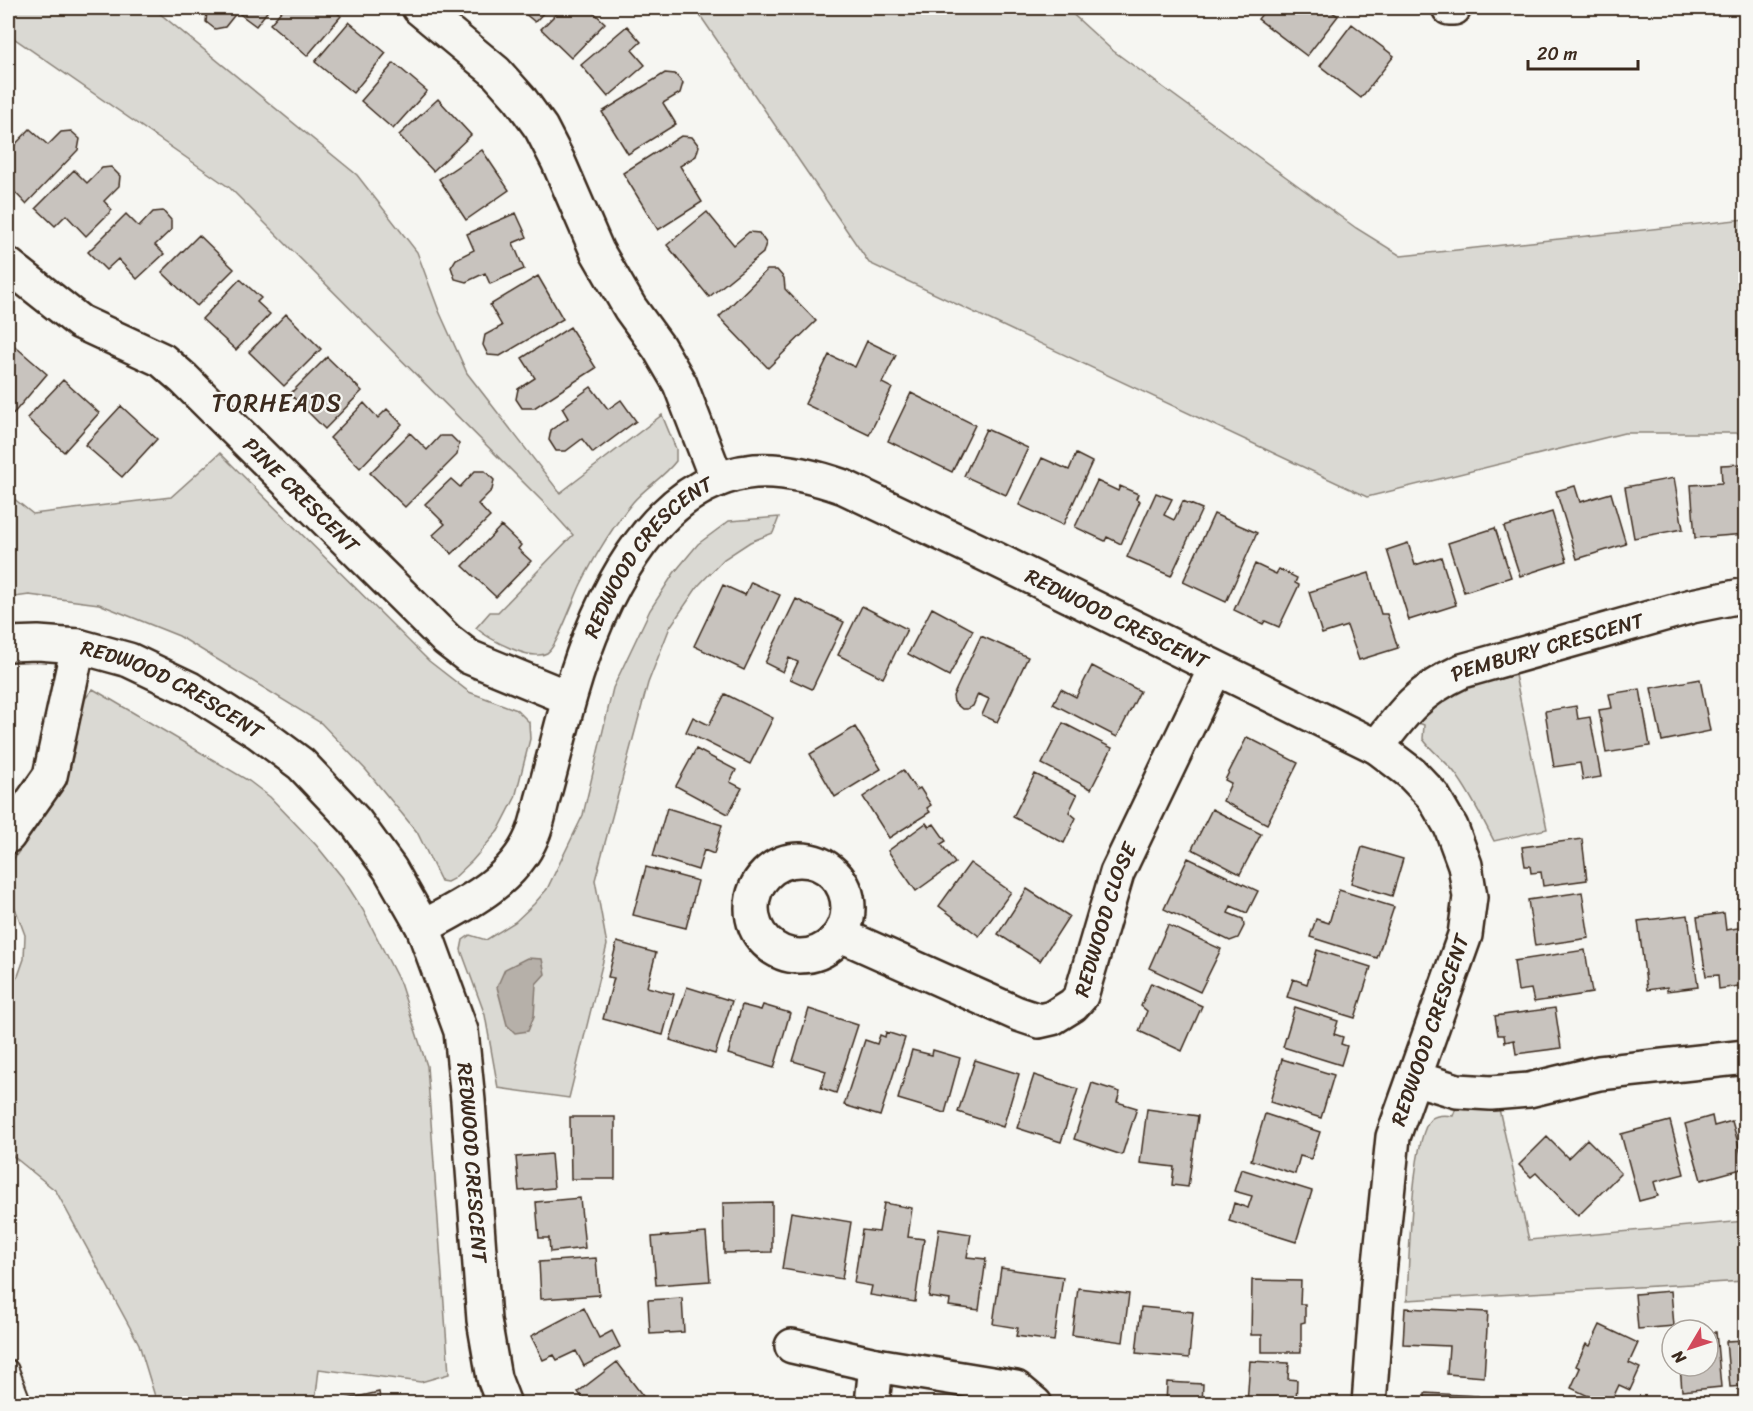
<svg xmlns="http://www.w3.org/2000/svg" width="1753" height="1411" viewBox="0 0 1753 1411" font-family="Sriracha,sans-serif">
  <style>
    .green { fill: #dad9d3; stroke: #8a8278; stroke-width: 1.5 }
    .water { fill: #b6b0a9; stroke: #857a71; stroke-width: 1.5 }
    .building { fill: #c8c3be; stroke: #3b2a1e; stroke-width: 1.5 }
    .lines { fill: none; stroke-linecap: round; stroke-linejoin: round }
    .service-casing { stroke: #3b2a1e; stroke-width: 24 }
    .minor-casing { stroke: #3b2a1e; stroke-width: 38 }
    .service { stroke: #f6f6f2; stroke-width: 20 }
    .minor { stroke: #f6f6f2; stroke-width: 33 }
    .labels { text-anchor: middle; dominant-baseline: central; stroke-width: 4.5; stroke-linejoin: round; paint-order: stroke }
    .street-label { font-size: 21px; fill: #3b2a1e; stroke: #f6f6f2 }
    .quarter-label { font-size: 24px; letter-spacing: 1.5px; fill: #3b2a1e; stroke: #f6f6f2 }
  </style>
  <rect width="100%" height="100%" fill="#f6f6f2"/>
  <filter id="ink" filterUnits="userSpaceOnUse"><feTurbulence type="fractalNoise" baseFrequency=".0167" numOctaves="2"/><feDisplacementMap in="SourceGraphic" scale="12" xChannelSelector="R" yChannelSelector="G"/><feConvolveMatrix kernelMatrix="1 2 1 2 8 2 1 2 1" color-interpolation-filters="sRGB"/></filter>
  <g filter="url(#ink)">
    <path class="green" d="M8,8H153L357,175L417,252L439,311L467,373L560,493L662,415L676,449V461C664,477 646,487 633,502C613,526 595,556 581,584C574,598 557,647 547,653C530,662 489,639 476,628L490,612H498L573,535L545,504L230,188L8,34Z
      M695,8H1066L1112,50L1356,228L1401,256L1745,219V433H1624L1367,497L869,263Z
      M220,453L429,661L469,692L517,710L529,722L530,739L515,798L498,831L472,861L453,879L447,882L441,881L417,832L366,770L321,723L179,636L99,604L29,595L8,598V494L33,514L171,497Z
      M779,517L773,533L750,542L724,559L698,586L670,627L648,683L595,880L607,945L569,1098L498,1088L485,1015L461,950L463,940L470,935L486,940L515,922L534,904L547,889L583,815L613,688L650,610L674,573L698,544L729,521Z
      M1515,675L1547,829L1494,841C1482,818 1471,794 1455,773C1445,760 1432,752 1423,739L1424,725L1416,722L1448,695L1468,687Z
      M93,689L249,781L270,797L316,845L342,877L363,910L400,983L427,1066L449,1374L421,1382L319,1369L315,1403H157L139,1344L56,1191L8,1152V988L18,976L24,959L25,935L8,889V867L66,784L76,744L83,701Z
      M1457,1105L1499,1109L1529,1240L1745,1221V1281L1407,1300C1409,1268 1411,1137 1431,1119C1437,1114 1446,1115 1453,1116Z"/>
    <path class="water" d="M527,958L542,959L545,974L536,984L534,1016L528,1031L515,1033L507,1025L497,987L505,969Z"/>
    <path class="building" d="M209,8H270L256,26L237,12L225,27L215,29L206,22L207,11Z
      M284,8H331L341,16L307,56L270,24Z
      M518,8H548L535,22Z
      M562,8H591L590,9L605,23L571,58L541,29Z
      M1267,8H1326L1338,16L1307,56L1258,19Z
      M349,22L386,53L353,93L315,62Z
      M1352,24L1394,56L1361,98L1320,66Z
      M627,26L641,42L632,50L645,65L608,97L581,65Z
      M394,63L427,91L393,129L361,101Z
      M665,73L675,74L683,83L680,93L663,103L676,124L628,154L602,112Z
      M438,99L471,135L433,171L399,135Z
      M30,129L48,145L61,132L71,131L80,139L78,150L26,204L8,185V152Z
      M681,136L692,137L699,146L696,156L680,166L702,202L658,230L623,173Z
      M482,150L509,190L466,220L439,179Z
      M111,167L120,176L119,186L104,201L112,210L86,236L66,215L55,226L36,208L74,170L87,183L102,168Z
      M163,211L171,220V230L155,245L164,254L137,279L118,259L106,270L88,252L126,214L139,227L153,212Z
      M707,212L734,245L749,232L759,233L766,243L763,253L709,297L667,245Z
      M516,213L527,237L513,243L524,269L490,284L485,273L466,282L455,279L451,267L456,259L474,250L467,234Z
      M199,235L234,269L197,306L162,272Z
      M767,270H777L784,278L785,289L816,321L768,368L719,317Z
      M538,276L563,319L500,356L488,355L483,345L485,335L502,326L490,305Z
      M240,279L261,298L257,302L270,314L236,350L202,319Z
      M286,314L321,349L284,386L249,352Z
      M570,327L596,368L534,408H522L516,399L518,389L535,378L522,358Z
      M867,341L896,355L882,383L892,388L869,435L805,404L829,355L855,367Z
      M10,342L47,374L13,414L8,409V345Z
      M327,357L362,391L325,429L290,394Z
      M63,380L99,413L64,452L27,418Z
      M591,387L608,409L621,400L636,421L593,453L582,439L566,451H556L549,440L551,430L568,418L562,408Z
      M911,393L975,425L952,472L888,441Z
      M364,403L378,418L387,409L402,424L360,468L330,438Z
      M121,406L157,439L122,477L85,445Z
      M986,429L1028,448L1006,495L964,476Z
      M410,433L427,450L440,436H451L459,444L457,455L405,507L370,473Z
      M1076,454L1092,462L1063,525L1019,505L1042,458L1069,470Z
      M1742,464L1746,534L1695,538L1691,485L1722,483L1721,465Z
      M475,471H485L494,480L492,490L478,504L490,517L452,554L433,535L445,524L425,504L451,479L460,487Z
      M1674,478L1683,529L1634,538L1625,487Z
      M1097,481L1118,491L1120,486L1138,494L1136,499L1140,501L1121,544L1107,537L1105,541L1075,527Z
      M1575,486L1580,502L1611,493L1626,544L1577,559L1556,491Z
      M1156,493L1172,499L1164,515L1174,520L1183,501L1202,509L1171,576L1127,557Z
      M1552,512L1567,561L1520,576L1504,527Z
      M1214,514L1257,533L1226,602L1183,582Z
      M501,526L521,545L518,549L531,561L496,597L463,566Z
      M1495,528L1511,577L1464,592L1448,543Z
      M1408,543L1415,565L1441,557L1456,605L1409,620L1387,550Z
      M1255,564L1276,574L1279,569L1297,578L1295,583L1299,585L1279,627L1265,621L1263,624L1234,610Z
      M1369,573L1381,614H1387L1398,648L1359,660L1347,626L1322,634L1309,592Z
      M751,582L780,595L744,670L694,646L723,585L745,595Z
      M796,599L844,622L812,689L790,679L798,662L789,658L783,672L765,663Z
      M862,606L907,629L883,678L838,655Z
      M932,608L973,630L949,676L908,654Z
      M981,636L1028,657L997,722L982,715L989,699L978,694L973,706L967,709H962L954,702L953,696Z
      M1092,666L1140,691L1117,737L1053,704L1061,689L1076,697Z
      M1700,679L1710,731L1662,741L1651,688Z
      M1640,689L1650,746L1606,753L1599,710L1612,708L1609,694Z
      M725,694L773,718L750,764L686,732L693,717L709,725Z
      M1576,706L1578,719L1590,717L1601,777L1583,780L1580,763L1554,767L1545,711Z
      M1063,723L1112,748L1091,789L1042,764Z
      M855,727L881,769L835,797L810,754Z
      M1247,737L1298,763L1267,824L1223,801L1231,783L1225,780Z
      M696,749L736,770L730,782L742,788L728,814L676,786Z
      M903,770L916,790L920,788L931,805L927,808L930,812L889,838L863,797Z
      M1035,774L1077,795L1069,812L1076,818L1064,843L1013,817Z
      M667,808L722,825L714,854L704,850L698,870L653,856Z
      M1212,809L1261,834L1240,874L1192,849Z
      M926,823L929,827L934,824L946,841L941,844L955,863L916,891L888,851Z
      M1582,839L1587,880L1543,886L1541,872L1531,873L1530,866H1525L1522,847Z
      M1362,847L1403,859L1392,896L1351,883Z
      M1188,858L1258,891L1247,913L1231,906L1228,913L1243,919L1244,926L1238,938L1230,941L1164,909Z
      M970,863L1011,892L979,936L939,906Z
      M646,867L698,881L686,928L633,915Z
      M1027,889L1069,916L1040,961L998,934Z
      M1339,890L1394,907L1377,958L1310,937L1316,919L1329,923Z
      M1582,892L1589,938L1535,946L1528,900Z
      M1724,913L1726,930L1743,927L1746,944V985L1719,989L1718,975L1706,976L1697,917Z
      M1688,915L1698,987L1667,991V987L1647,990L1638,921Z
      M1168,925L1221,949L1200,992L1149,968Z
      M617,942L656,953L647,987L674,994L663,1035L603,1019L614,978L608,977Z
      M1317,950L1371,967L1355,1018L1287,997L1293,979L1307,984Z
      M1585,950L1592,993L1534,1002L1531,989L1518,991L1514,961Z
      M1151,983L1202,1006L1182,1051L1139,1031L1147,1011L1141,1006Z
      M687,987L732,1001L715,1054L670,1040Z
      M742,1005L761,1010L763,1005L790,1013L774,1068L728,1054Z
      M1295,1007L1338,1021L1334,1034L1343,1037L1341,1044L1347,1046L1341,1065L1283,1047Z
      M1555,1008L1561,1048L1516,1054L1514,1040L1505,1042L1504,1035H1498L1495,1016Z
      M809,1009L858,1025L836,1093L821,1088L826,1071L793,1061Z
      M886,1032L905,1038L880,1116L844,1105L865,1040L877,1044L880,1035L885,1037Z
      M912,1050L932,1055L933,1050L960,1058L945,1113L898,1099Z
      M1282,1059L1334,1075L1321,1118L1270,1102Z
      M975,1060L1019,1074L1003,1127L958,1112Z
      M1034,1075L1078,1089L1061,1142L1017,1128Z
      M1092,1083L1120,1092L1117,1102L1137,1108L1122,1155L1074,1139Z
      M1147,1109L1198,1116L1188,1187L1172,1185L1174,1167L1140,1163Z
      M1265,1114L1320,1132L1311,1159L1300,1156L1295,1174L1251,1160Z
      M1712,1116L1714,1126L1732,1121L1745,1168L1701,1180L1685,1124Z
      M570,1117H615V1179H571Z
      M1670,1121L1684,1174L1654,1182L1658,1196L1639,1201L1621,1134Z
      M1547,1137L1568,1158L1587,1139L1621,1173L1578,1216L1536,1173L1531,1177L1519,1165Z
      M551,1154L554,1188L519,1191L516,1157Z
      M1241,1169L1312,1191L1296,1242L1229,1221L1234,1203L1248,1208L1252,1196L1234,1191Z
      M580,1198L585,1248L550,1252L549,1238H539L536,1202Z
      M772,1202V1252L724,1253L723,1203Z
      M884,1203L912,1208L908,1237L924,1239L915,1302L870,1295L872,1286L854,1283L862,1230L879,1232Z
      M791,1212L851,1222L842,1279L782,1269Z
      M939,1229L971,1234L967,1257L986,1259L979,1310L949,1306L950,1300L929,1297Z
      M706,1233L710,1281L656,1285L652,1237Z
      M596,1258L599,1295L541,1299L539,1262Z
      M1001,1268L1063,1277L1054,1341L1016,1336L1018,1328L993,1324Z
      M1252,1280L1301,1281L1300,1304H1305V1322L1301,1323V1352H1262V1335H1251Z
      M1078,1288L1129,1294L1123,1342L1072,1335Z
      M1671,1291L1674,1326L1638,1329L1635,1294Z
      M682,1298L684,1332L650,1334L648,1300Z
      M1141,1307L1193,1312L1189,1358L1136,1353Z
      M584,1308L599,1338L612,1331L620,1347L584,1366L576,1351L557,1360L554,1355L543,1360L531,1336Z
      M1405,1308L1488,1312L1484,1377L1447,1374L1449,1346L1403,1344Z
      M1600,1325L1638,1343L1629,1363L1640,1368L1630,1390L1619,1385L1610,1404H1605L1571,1388L1580,1368L1576,1366L1586,1344L1590,1346Z
      M1708,1332H1716L1721,1387L1682,1391L1680,1366H1708Z
      M1746,1340V1386L1730,1387L1726,1341Z
      M1250,1361L1289,1363L1288,1379L1297,1380L1296,1404H1247Z
      M617,1362L649,1404H587L578,1392Z
      M1167,1382L1203,1384L1202,1404H1166Z
      M379,1392L381,1404H349L348,1399Z
      M1425,1393L1478,1396L1477,1404H1425Z"/>
    <g class="lines">
      <defs>
        <path id="service" d="M8,1370L21,1404"/>
        <g id="minor">
          <path d="M419,8L496,72L520,99L541,128L558,161L597,251L630,308L659,348L680,384L717,480"/>
          <path d="M1449,8H1454"/>
          <path id="s1" d="M8,265L80,322L162,360L184,379L447,640L469,657L569,698"/>
          <path id="s2" d="M8,644L38,643L78,646L129,660L190,689L258,732L301,764L355,821L390,869L423,927L461,1031L468,1101L484,1320L494,1378L504,1404"/>
          <path id="s3" d="M1377,747C1404,711 1419,691 1462,671L1692,606L1746,595"/>
          <path d="M8,836L50,776L78,646"/>
          <circle cx="800" cy="908" r="48"/>
          <path id="s4" d="M423,927C464,905 513,882 532,836C537,825 539,813 542,801C552,766 560,731 570,696C595,609 650,480 755,471C784,469 816,477 844,487L985,554L1377,747L1411,773L1433,796L1451,827L1465,865L1470,897L1465,935L1393,1137L1378,1283L1369,1404"/>
          <path id="s5" d="M841,935L1018,1014L1039,1021L1052,1018L1073,1005L1081,996L1117,873L1215,669"/>
          <path d="M1414,1078L1457,1091L1491,1093L1529,1090L1599,1073L1746,1057"/>
          <path d="M792,1346L876,1365L1016,1388L1035,1404"/>
          <path d="M872,1404L876,1365"/>
        </g>
      </defs>
      <use href="#service" class="service-casing"/>
      <use href="#minor" class="minor-casing"/>
      <use href="#service" class="service"/>
      <use href="#minor" class="minor"/>
    </g>
  </g>
  <g class="labels">
    <g class="street-label">
      <text stroke="none"><textPath href="#s1" startOffset="376">PINE CRESCENT</textPath></text>
      <text stroke="none"><textPath href="#s4" startOffset="453">REDWOOD CRESCENT</textPath></text>
      <text stroke="none"><textPath href="#s4" startOffset="993">REDWOOD CRESCENT</textPath></text>
      <text stroke="none"><textPath href="#s3" startOffset="204">PEMBURY CRESCENT</textPath></text>
      <text stroke="none"><textPath href="#s2" startOffset="174">REDWOOD CRESCENT</textPath></text>
      <text stroke="none"><textPath href="#s5" startOffset="346">REDWOOD CLOSE</textPath></text>
      <text transform="translate(1430 1030) rotate(-71)">REDWOOD CRESCENT</text>
      <text stroke="none"><textPath href="#s2" startOffset="772">REDWOOD CRESCENT</textPath></text>
    </g>
    <g class="quarter-label">
      <text x="277" y="403">TORHEADS</text>
    </g>
  </g>
  <rect width="1753" height="1411" fill="none" stroke="#f6f6f2" stroke-width="30"/>
  <rect x="15" y="15" width="1723" height="1381" fill="none" stroke="#3b2a1e" stroke-width="2" filter="url(#ink)"/>
  <g transform="translate(1690 1348) rotate(231)"><circle r="28" fill="#f6f6f2" stroke="#aba49d" stroke-width="1.5"/>
  <path d="M0-4.5L10 22L0 15L-10 22Z" fill="#d1495b"/>
  <text y="-9" font-size="16" font-weight="bold" text-anchor="middle" fill="#3b2a1e">N</text>
  </g>
  <path d="M1528 60v9h110v-9" fill="none" stroke="#3b2a1e" stroke-width="3"/>
  <text x="1537" y="60" font-size="18" fill="#3b2a1e" stroke="#f6f6f2" stroke-width="4.5" paint-order="stroke">20 m</text>
</svg>
